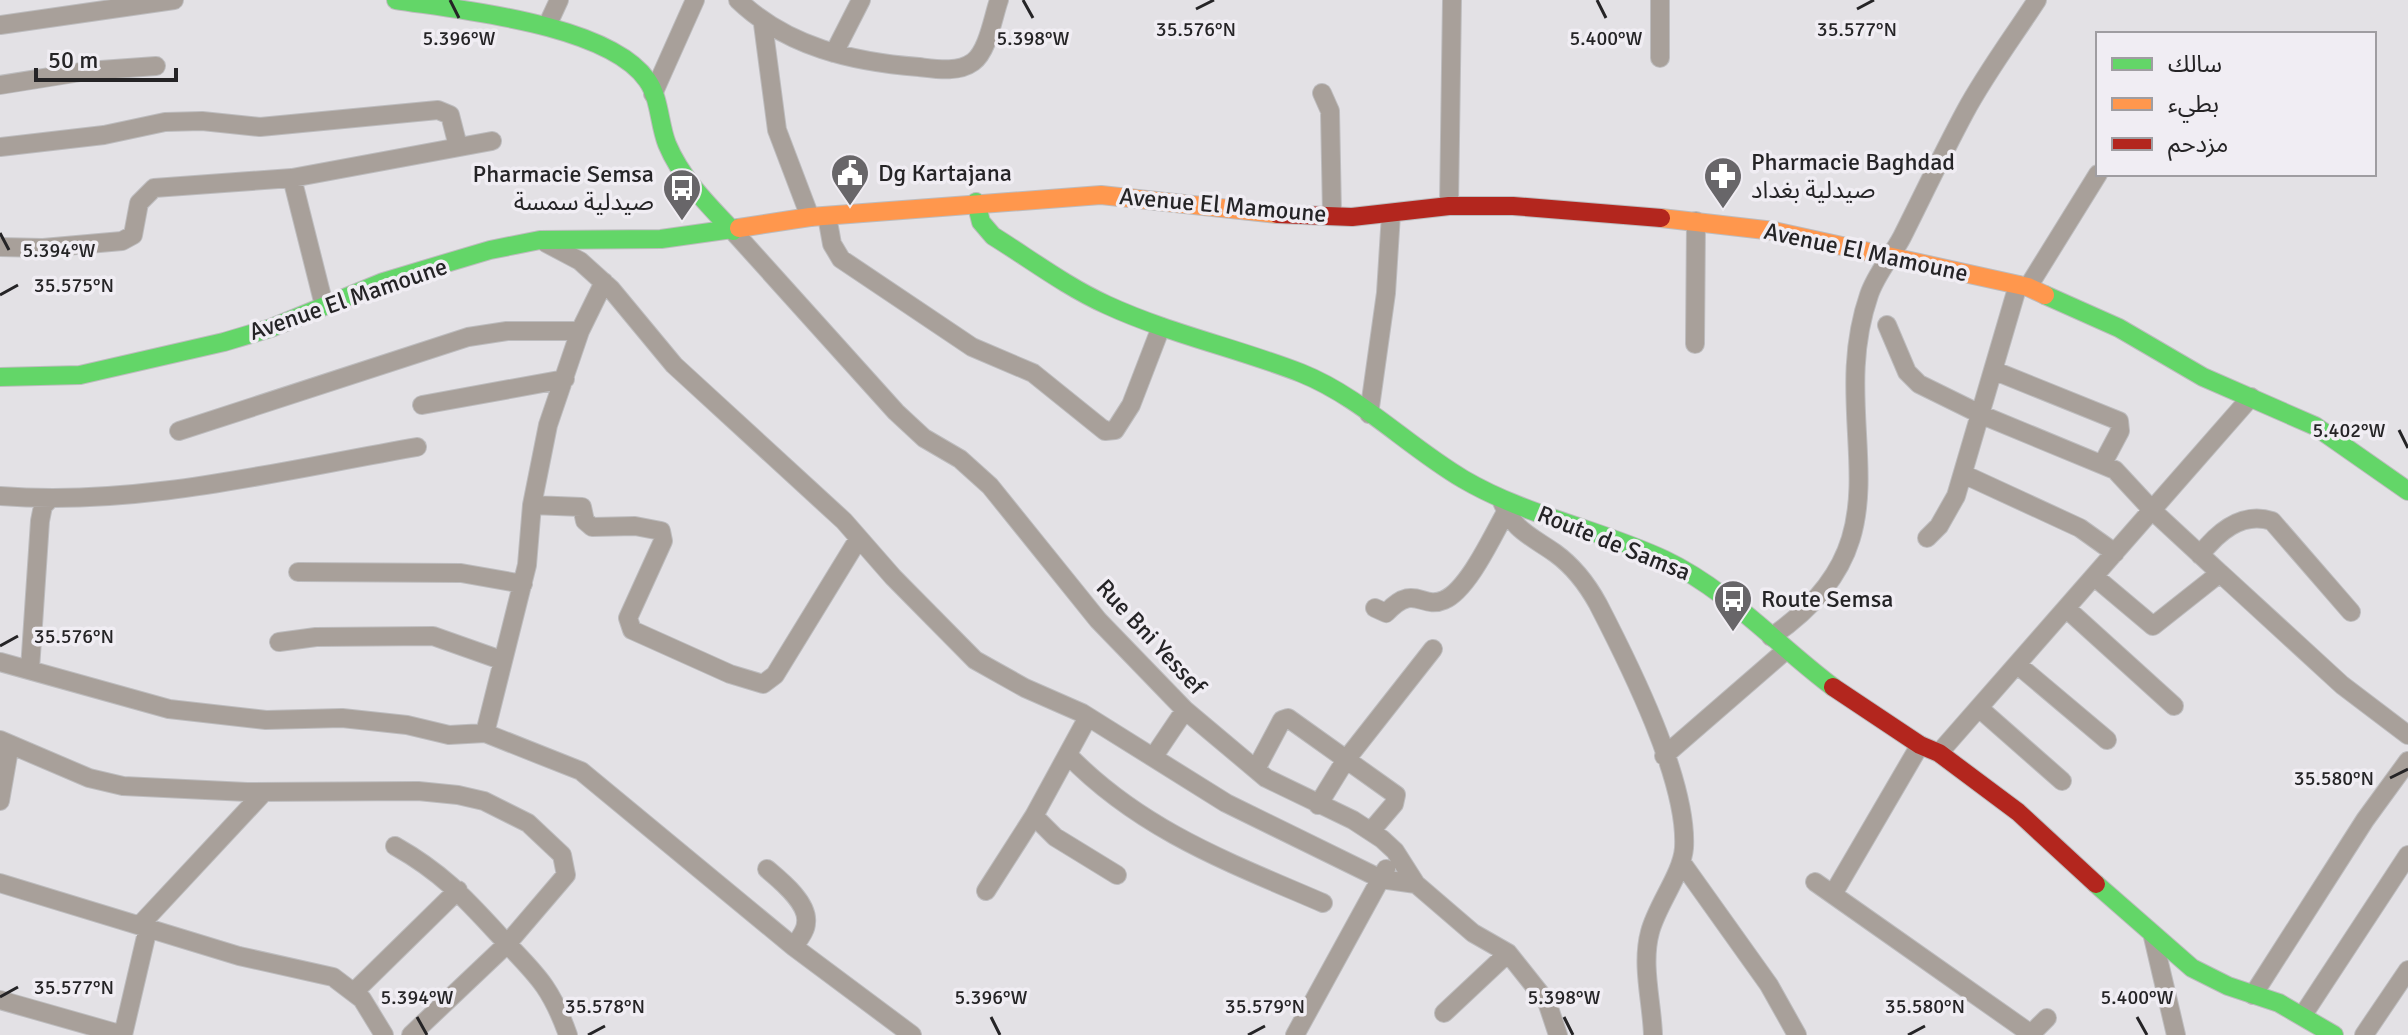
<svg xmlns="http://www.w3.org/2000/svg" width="2408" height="1035" viewBox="0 0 2408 1035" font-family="Signika,'Noto Sans Arabic',sans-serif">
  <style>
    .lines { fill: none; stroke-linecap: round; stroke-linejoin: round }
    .street-casing { stroke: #bdbcbe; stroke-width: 20 }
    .fast-casing { stroke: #bdbcbe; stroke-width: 20 }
    .slow-casing { stroke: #bdbcbe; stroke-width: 20 }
    .jam-casing { stroke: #bdbcbe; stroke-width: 20 }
    .street { stroke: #a8a09a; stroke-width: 18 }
    .fast { stroke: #63d668; stroke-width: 18 }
    .slow { stroke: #ff974d; stroke-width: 18 }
    .jam { stroke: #b3261e; stroke-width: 18 }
    .ticks { fill: none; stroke: #252426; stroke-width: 3 }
    .labels { text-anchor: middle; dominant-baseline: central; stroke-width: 7; stroke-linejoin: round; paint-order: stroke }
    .poi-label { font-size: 24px; fill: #252426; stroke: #f0edf3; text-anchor: start }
    .street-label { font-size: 24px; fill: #252426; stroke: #f0edf3 }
    .ticks-label { font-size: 20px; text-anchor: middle; fill: #252426; stroke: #f0edf3; stroke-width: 7; stroke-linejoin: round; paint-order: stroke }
  </style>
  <rect width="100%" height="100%" fill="#e3e1e5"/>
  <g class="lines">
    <defs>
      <path id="street" d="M738,0C787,47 853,62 919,67C936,69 958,73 973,62C988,51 993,17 999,0
        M763,24L777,130L810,217
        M0,25L174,0
        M547,26L559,0
        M834,53L861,0
        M1660,58V0
        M0,85L87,71L156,66
        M1322,93L1330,111L1332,214
        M653,94L695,0
        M0,147L104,135L165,122L202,121L260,127L438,110L450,115L458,146
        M292,178L324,305
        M1449,206L1452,0
        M827,216L832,244L841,259L972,347L1033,373L1105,431L1115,430L1131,405L1161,327
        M733,231L896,412L924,438L960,459L990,486L1098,620L1185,710L1266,778L1353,820L1382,839L1395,851L1416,884L1473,933L1508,953L1547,1002L1558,1035
        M546,243L580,261L611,289L674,365L844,521L893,577L975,660L1025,688L1082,713L1226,803L1381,879L1416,884
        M0,247L43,248L122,241L133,235L139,203L154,188L292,178L492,141
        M2028,287L2098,174
        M1887,325L1907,372L1919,384L1982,415L2115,470L2154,512L2220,573L2153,626L2096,578
        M1695,344L1696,221
        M1995,371L2119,421L2120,431L2103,463
        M422,405L565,379
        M1369,414L1386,293L1391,214
        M179,431L468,337L507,331H580
        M1963,474L2080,528L2115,553
        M0,496C140,507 278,471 417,447
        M1501,499C1512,530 1531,536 1555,553C1573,566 1587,584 1598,604C1629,664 1688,781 1684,848C1682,874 1657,905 1650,932C1641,965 1652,1002 1653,1035
        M532,505L582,507L585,521L592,527L635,526L661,531L663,541L628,618L632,630L730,674L763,684L775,675L859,538
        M1927,538L1939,526L1956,496L2018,285
        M2200,555C2217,533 2241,511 2272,521L2351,612
        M298,572L461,573L523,584
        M2220,573L2342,685L2408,735
        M1375,608L1386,613C1415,582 1421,610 1444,600C1468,590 1493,535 1506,512
        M2067,609L2174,706
        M1771,637C1920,536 1823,428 1869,295C1876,274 1892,256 1902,237C1923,195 1943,153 1965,112C1986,73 2013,37 2037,0
        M279,642L316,637L433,636L501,660
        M0,662L169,709L266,720L342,718L407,725L449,735L485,733L581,771L794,947L912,1035
        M2018,665L2107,740
        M30,669L40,521L43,506L49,500
        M1979,708L2062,781
        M485,733L527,565L532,505L548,425L580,331L604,282
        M0,740L89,778L123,786L247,792L418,791L458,795L484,801L528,823L562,855L566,875L507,944L411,1035
        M1939,753L2251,397
        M1068,755C1141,830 1228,862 1323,903
        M1154,756L1185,710
        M1664,756L1785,651
        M1256,769L1282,720L1288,718L1396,795L1394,804L1371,831
        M0,801L10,744
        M1318,805L1345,761L1433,649
        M1034,816L1055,837L1117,875
        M395,846C441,872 463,896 498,934C534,973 549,982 568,1035
        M1682,863L1769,985L1797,1035
        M767,869C780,880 809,903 806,923C806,931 798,940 794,947
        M1815,882L2031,1034
        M0,883L239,956L333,977L362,999L384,1035
        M986,891L1034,816L1088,717
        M1833,894L1920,745
        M140,925L264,792
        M2153,937L2176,1035
        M354,992L458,890
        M2253,995L2365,820L2408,761
        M0,1000L123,1035
        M1444,1013L1508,953
        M2303,1015L2408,855
        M123,1035L148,928
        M1295,1035L1386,869
        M2030,1035L2047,1018
        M2364,1035L2408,970"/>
      <path id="fast" d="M396,0C460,10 608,24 647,80C660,98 659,124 667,144C681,178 708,205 733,231
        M976,202L981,222L993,236C1030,259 1067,287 1107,305C1170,334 1237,348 1301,373C1361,397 1407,446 1463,479C1526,516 1599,529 1665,560C1728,590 1777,645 1833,687
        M2045,295L2119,328L2203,377L2315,426L2408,491
        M0,377L80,375L224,342L271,328L383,282L490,250L540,240L661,239L739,228
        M2096,884L2192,968L2228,986L2279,1003L2334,1035"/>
      <path id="slow" d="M1661,218L1774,231L2028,287L2045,295
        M739,228L810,217L1101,195L1277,214"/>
      <path id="jam" d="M1277,214L1352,217L1449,206H1513L1661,218
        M1833,687L1920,745L1939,753L2018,812L2096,884"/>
    </defs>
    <use href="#street" class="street-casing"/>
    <use href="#fast" class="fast-casing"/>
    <use href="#slow" class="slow-casing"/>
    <use href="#jam" class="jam-casing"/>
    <use href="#street" class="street"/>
    <use href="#fast" class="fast"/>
    <use href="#slow" class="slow"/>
    <use href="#jam" class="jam"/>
  </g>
  <path class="ticks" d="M450,0L459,18M1023,0L1033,18M1597,0L1606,18M1196,9L1214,0M1857,9L1874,0M0,233L9,250M0,295L18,285M2399,430L2408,448M0,646L18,636M2390,778L2408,769M0,997L18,987M417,1017L427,1035M991,1017L1000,1035M1564,1017L1573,1035M2137,1017L2147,1035M588,1035L605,1026M1248,1035L1265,1026M1908,1035L1925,1026"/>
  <defs>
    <symbol id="civic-pin" viewBox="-11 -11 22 30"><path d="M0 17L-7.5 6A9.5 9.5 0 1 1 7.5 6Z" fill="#686669" stroke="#f0edf3"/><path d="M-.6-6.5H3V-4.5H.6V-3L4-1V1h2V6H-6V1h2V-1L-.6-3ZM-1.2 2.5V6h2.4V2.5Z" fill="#fff"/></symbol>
    <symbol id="pharmacy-pin" viewBox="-11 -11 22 30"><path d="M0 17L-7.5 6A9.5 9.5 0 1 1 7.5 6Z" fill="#686669" stroke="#f0edf3"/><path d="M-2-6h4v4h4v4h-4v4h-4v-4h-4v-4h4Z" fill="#fff"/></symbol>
    <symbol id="bus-pin" viewBox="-11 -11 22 30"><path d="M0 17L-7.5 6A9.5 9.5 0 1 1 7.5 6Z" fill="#686669" stroke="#f0edf3"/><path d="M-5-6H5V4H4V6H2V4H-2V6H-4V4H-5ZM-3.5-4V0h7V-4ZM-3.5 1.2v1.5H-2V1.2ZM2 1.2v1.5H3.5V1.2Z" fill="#fff"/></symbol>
  </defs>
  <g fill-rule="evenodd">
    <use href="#civic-pin" x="828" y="151" width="44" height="60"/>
    <use href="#pharmacy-pin" x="1701" y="154" width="44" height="60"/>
    <use href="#bus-pin" x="660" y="166" width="44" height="60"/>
    <use href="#bus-pin" x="1711" y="577" width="44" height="60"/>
  </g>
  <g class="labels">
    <g class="poi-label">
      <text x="1751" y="162">Pharmacie Baghdad<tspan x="1751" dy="28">صيدلية بغداد</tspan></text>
      <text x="878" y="173">Dg Kartajana</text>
      <text x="654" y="174" text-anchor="end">Pharmacie Semsa<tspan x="654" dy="28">صيدلية سمسة</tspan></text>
      <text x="1761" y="599">Route Semsa</text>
    </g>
    <g class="street-label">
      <text transform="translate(1223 205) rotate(5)">Avenue El Mamoune</text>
      <text transform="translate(1866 252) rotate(12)">Avenue El Mamoune</text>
      <text transform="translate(348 299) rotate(-19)">Avenue El Mamoune</text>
      <text transform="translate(1614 543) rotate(22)">Route de Samsa</text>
      <text transform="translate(1151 637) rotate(47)">Rue Bni Yessef</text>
    </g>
  </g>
  <g class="ticks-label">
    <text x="1196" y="36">35.576°N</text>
    <text x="1857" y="36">35.577°N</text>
    <text x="459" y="45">5.396°W</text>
    <text x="1033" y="45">5.398°W</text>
    <text x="1606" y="45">5.400°W</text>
    <text x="59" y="257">5.394°W</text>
    <text x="74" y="292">35.575°N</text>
    <text x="2349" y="437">5.402°W</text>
    <text x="74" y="643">35.576°N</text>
    <text x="2334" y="785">35.580°N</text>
    <text x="74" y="994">35.577°N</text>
    <text x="417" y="1004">5.394°W</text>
    <text x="991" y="1004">5.396°W</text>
    <text x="1564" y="1004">5.398°W</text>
    <text x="2137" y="1004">5.400°W</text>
    <text x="605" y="1013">35.578°N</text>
    <text x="1265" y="1013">35.579°N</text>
    <text x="1925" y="1013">35.580°N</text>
  </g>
  <rect x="2096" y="32" width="280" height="144" fill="#f0edf3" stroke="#9f9da1" stroke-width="2"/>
  <rect x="2112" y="58" width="40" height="12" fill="#63d668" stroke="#9f9da1" stroke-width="2"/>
  <text x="2168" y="72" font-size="24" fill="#252426">سالك</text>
  <rect x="2112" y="98" width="40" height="12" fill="#ff974d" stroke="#9f9da1" stroke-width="2"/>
  <text x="2168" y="112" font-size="24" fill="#252426">بطيء</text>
  <rect x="2112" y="138" width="40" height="12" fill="#b3261e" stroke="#9f9da1" stroke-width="2"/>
  <text x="2168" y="152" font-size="24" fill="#252426">مزدحم</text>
  <path d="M36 68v12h140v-12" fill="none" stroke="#252426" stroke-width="4"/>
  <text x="48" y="68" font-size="24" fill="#252426" stroke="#f0edf3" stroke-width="6" paint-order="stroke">50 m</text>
</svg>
